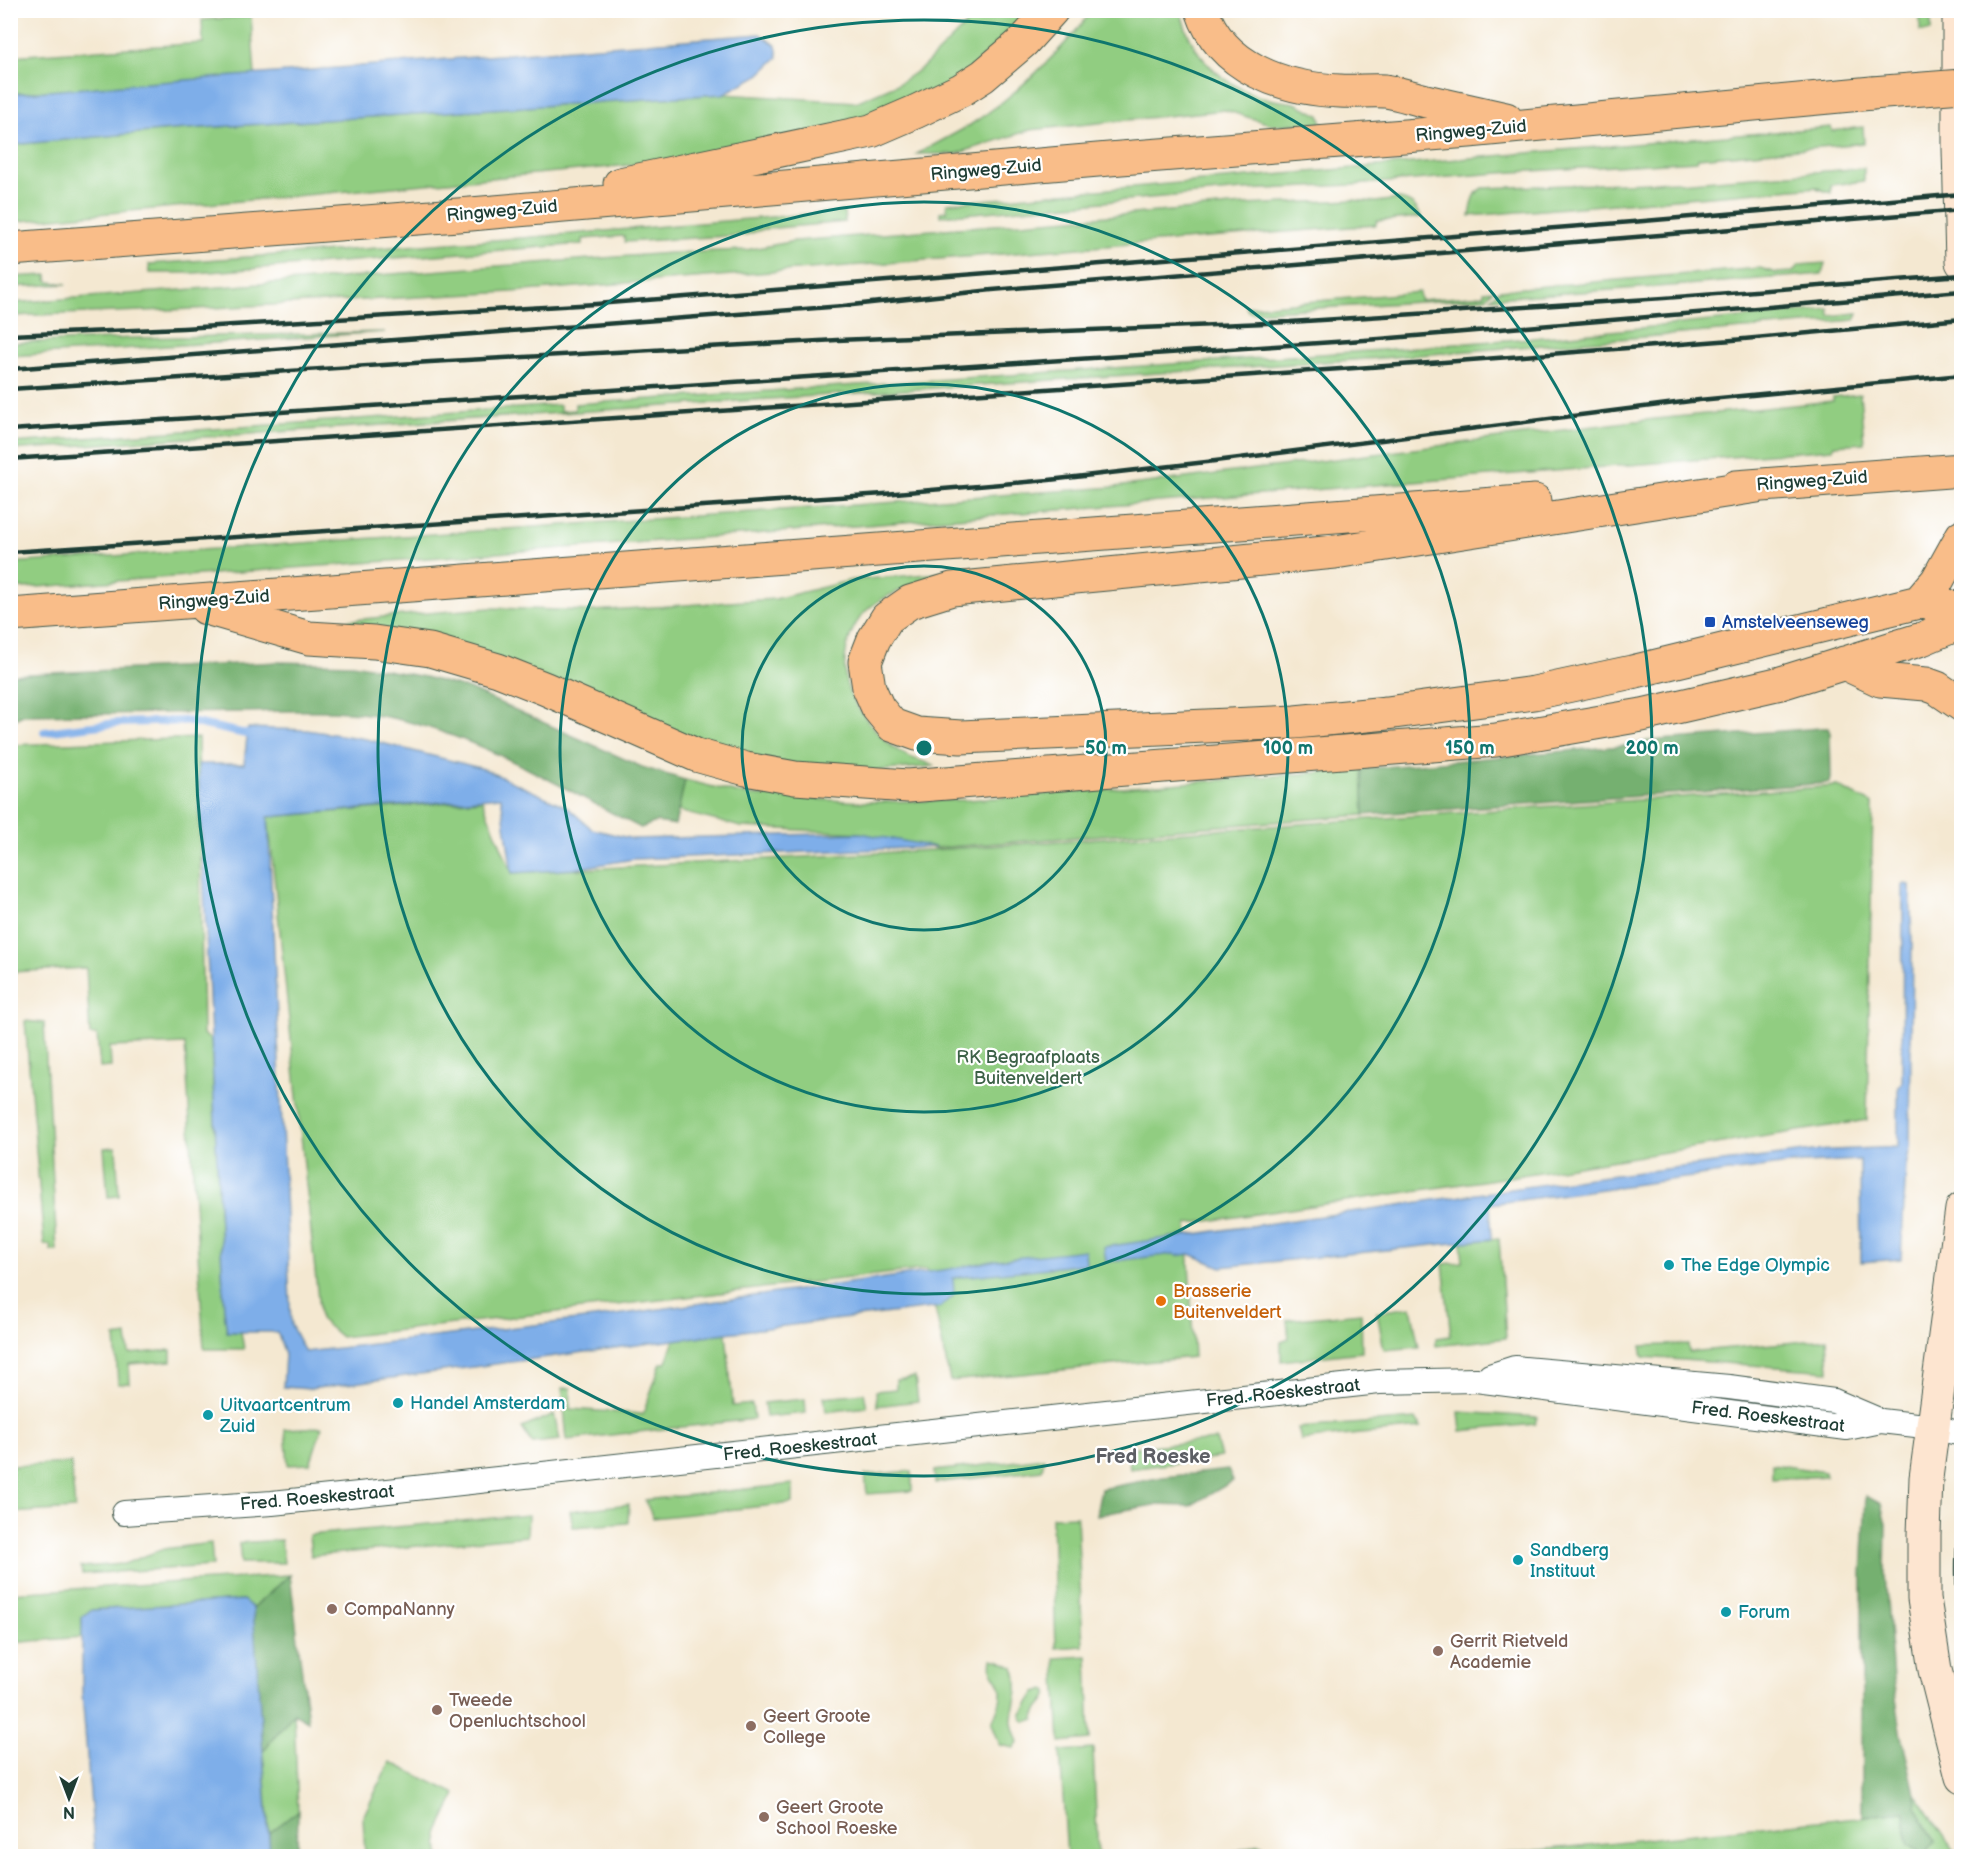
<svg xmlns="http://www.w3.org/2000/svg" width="1972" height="1867" viewBox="0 0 1972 1867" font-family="'Balsamiq Sans',sans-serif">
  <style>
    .green { fill: #91cd81; stroke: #58855a; stroke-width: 1.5 }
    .forest { fill: #74b06f; stroke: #4a7652; stroke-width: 1.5 }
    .water { fill: #7eaee9; stroke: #4e768e; stroke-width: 1.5 }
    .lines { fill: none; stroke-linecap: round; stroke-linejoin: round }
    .stream { stroke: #7eaee9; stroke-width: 8 }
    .street-casing { stroke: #3f574c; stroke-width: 26 }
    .secondary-casing { stroke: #3f574c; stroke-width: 35 }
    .highway-casing { stroke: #3f574c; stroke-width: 35 }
    .street { stroke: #fff; stroke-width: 24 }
    .secondary { stroke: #fde5d0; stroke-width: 33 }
    .highway { stroke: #f9bd89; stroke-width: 33 }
    .tram { stroke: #1f3d34; stroke-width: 1.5 }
    .rail { stroke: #1f3d34; stroke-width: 4.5 }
    .highway-bridge-casing { stroke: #3f574c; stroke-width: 35; stroke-linecap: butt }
    .highway-bridge { stroke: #f9bd89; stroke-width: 33 }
    .ring { fill: none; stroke: #0f766e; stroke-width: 3 }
    .transit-dot { fill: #1a4fb4; stroke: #fff; stroke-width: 2 }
    .culture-dot { fill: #0f9aa8; stroke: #fff; stroke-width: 2 }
    .food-dot { fill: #e8710a; stroke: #fff; stroke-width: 2 }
    .education-dot { fill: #8d6e63; stroke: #fff; stroke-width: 2 }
    .labels { text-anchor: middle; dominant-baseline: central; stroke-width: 4.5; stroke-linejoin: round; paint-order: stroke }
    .street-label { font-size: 18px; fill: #1f3d34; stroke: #fff }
    .transit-label { font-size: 18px; fill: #164399; stroke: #fff; text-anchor: start }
    .park-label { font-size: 18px; fill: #3c6147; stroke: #fff }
    .culture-label { font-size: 18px; fill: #0d838f; stroke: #fff; text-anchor: start }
    .food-label { font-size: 18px; fill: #c56008; stroke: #fff; text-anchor: start }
    .education-label { font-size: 18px; fill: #785e54; stroke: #fff; text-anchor: start }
    .neighbourhood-label { font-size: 20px; font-weight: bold; fill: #5d5f65; stroke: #fff }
    .centre { fill: #0f766e; stroke: #fff; stroke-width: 3 }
    .ring-label { font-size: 18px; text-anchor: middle; font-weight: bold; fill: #0f766e; stroke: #fff; stroke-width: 4.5; stroke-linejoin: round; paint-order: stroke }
  </style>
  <rect width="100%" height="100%" fill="#fff"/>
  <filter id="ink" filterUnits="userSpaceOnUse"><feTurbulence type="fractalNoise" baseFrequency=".0167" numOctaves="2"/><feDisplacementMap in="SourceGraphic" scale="12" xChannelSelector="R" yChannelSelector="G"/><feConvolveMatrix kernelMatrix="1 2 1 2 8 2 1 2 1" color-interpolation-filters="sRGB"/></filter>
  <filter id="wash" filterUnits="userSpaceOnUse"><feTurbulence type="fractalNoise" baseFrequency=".008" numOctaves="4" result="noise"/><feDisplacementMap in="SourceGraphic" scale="24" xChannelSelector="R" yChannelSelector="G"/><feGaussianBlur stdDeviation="1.35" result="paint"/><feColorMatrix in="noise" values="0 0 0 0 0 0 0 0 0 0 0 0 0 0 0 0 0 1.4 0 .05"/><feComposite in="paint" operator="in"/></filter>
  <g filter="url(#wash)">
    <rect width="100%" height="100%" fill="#f4e8d1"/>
    <path class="green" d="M980,11H1030L957,82L927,105L716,156L601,168L11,222V145L171,130L723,94L856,102L898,84L923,67Z
      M1092,11H1181C1189,53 1218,81 1258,96C1269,100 1282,101 1294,103C1303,106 1311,111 1319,115L1322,123L1273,125L1225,110L1030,130L956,154H917C935,144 953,135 970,125C1015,96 1060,53 1092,11Z
      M1920,11H1931V31H1920Z
      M251,16L255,76L11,94V56L203,43L202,20Z
      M1831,127L1832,131L1863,127L1864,143L1698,158L1697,161L1499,173L1352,185L1243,190L940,216V212L947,211V203Z
      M1864,168V181L1831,185V193L1816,188H1819L1818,187L1470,216C1472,207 1472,192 1483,188L1678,181L1679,183Z
      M1398,199C1410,200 1417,206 1421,217L1376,221V225L512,292L194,309L11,316V303L670,253L746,250L795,241L1244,205L1353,200L1376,202Z
      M844,211L845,222L764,229L745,235L625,242L624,236L583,239V244L195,273H150L149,264L522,238Z
      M1825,263L1822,274L1685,285L1491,298L1499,290L1760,268L1776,273L1793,272L1799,265Z
      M47,275V279L50,282L67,284L11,287V277Z
      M1493,290L1486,298L1252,312L1248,311L1246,307L1419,292L1420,300L1484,295V291Z
      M1829,309L1830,316L1858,313L1855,320L1382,358L11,450V443L560,405V411L575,410V404L1381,350L1581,334Z
      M385,332L11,356V343L135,338Z
      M1860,394L1864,443L1834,445L1833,449L753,534L11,589V563L1115,487L1626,422L1833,401V397Z
      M942,573L945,575C921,584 893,590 873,605C846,625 837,669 852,698C859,712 883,741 897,750C907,758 923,761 935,766L873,771L777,764L334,625V622L403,615L490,608L594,611L775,599L852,580Z
      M198,738L203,1034L211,1040L224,1310L227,1332H241L244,1349H204L185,1044L110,1047L111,1067L100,1068L97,1035H90L86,968L11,972V745Z
      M1362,769L1364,815L935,848L860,833L741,827L678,811L685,780L746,795L863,802L968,800Z
      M1837,786L1873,804L1867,1120L1503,1178L1187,1224L1194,1357L950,1381L927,1269L341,1337L320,1319L268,817L482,800L512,873L932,850Z
      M25,1021L44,1023L57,1251H51L50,1245L44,1244Z
      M116,1147L119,1196L108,1197L104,1148Z
      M1499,1239L1506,1338L1436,1346V1338L1451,1336L1443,1264L1463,1262L1461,1242Z
      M1411,1307L1419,1347L1384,1350L1377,1312Z
      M1361,1313L1362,1352L1281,1361V1342L1289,1339L1287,1320Z
      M726,1333L733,1406L752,1404L754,1419L567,1440L562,1388H571L570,1409L643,1414L661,1363H666L674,1340Z
      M127,1335L129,1354L171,1350V1361L129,1364L130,1383L118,1384L115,1337Z
      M1827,1339L1829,1371L1643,1357L1641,1346L1688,1344L1689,1352Z
      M915,1377L918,1401L877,1406L876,1391L896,1389V1380Z
      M864,1393L867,1407L826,1412L824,1397Z
      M805,1399L806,1413L766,1417L764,1403Z
      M1459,1412L1537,1417L1535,1424L1461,1431Z
      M554,1414L560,1440L532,1443L522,1428Z
      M1416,1419L1421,1428L1301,1440L1298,1428Z
      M322,1427L310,1464L288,1465L285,1429Z
      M1216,1440L1221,1457L1130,1469L1128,1448Z
      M1044,1458L1042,1470L935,1483L934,1471Z
      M71,1463L75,1509L11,1513V1466Z
      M1772,1464L1825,1472L1826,1476L1772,1479Z
      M912,1471V1491L867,1494L865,1475Z
      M793,1484V1503L653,1518L645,1500Z
      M629,1504L628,1523L573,1527L570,1511Z
      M528,1515L527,1536L311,1556L309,1535Z
      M1077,1516L1083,1646L1056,1648L1052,1517Z
      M281,1540L284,1563H241L239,1543Z
      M211,1543L213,1566L82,1574L81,1567L124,1564L163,1549Z
      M290,1575L253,1608L243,1600L92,1610L82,1617V1637L11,1643V1593Z
      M1087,1656L1090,1739L1060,1742L1055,1658Z
      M992,1659L1001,1661L1013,1667C1022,1691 1014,1697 1012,1719C1011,1726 1016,1735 1018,1742L1014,1748L1000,1745L992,1723C996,1712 1004,1698 1000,1686C996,1673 989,1676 992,1659Z
      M1045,1689L1048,1692C1047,1704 1036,1703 1035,1719L1026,1722L1022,1719V1714L1036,1692Z
      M294,1713L298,1811L269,1833L263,1751Z
      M1093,1749L1098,1856H1067L1060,1751Z
      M390,1762L456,1794L438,1831L439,1856H365L363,1817Z
      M1915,1793L1954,1851L1952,1856H1901L1894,1851L1874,1856H1669L1665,1855L1663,1856H1483L1905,1812L1908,1845L1935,1841L1916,1807Z"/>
    <path class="forest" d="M279,662L353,664L425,677L469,689L642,767L685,780L675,825L656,822L641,828C564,789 489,742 405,721C353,707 295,711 242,712C169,713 96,714 23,715L11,721V675Z
      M1821,728H1828L1830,733L1831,779L1829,783L1364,815L1362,769L1633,745L1647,741Z
      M1228,1470L1233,1481L1190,1506L1154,1505L1096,1515L1101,1489L1163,1477Z
      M1866,1496L1881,1504L1886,1524L1885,1574L1893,1679L1902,1737L1915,1793L1916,1807L1935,1842L1924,1855L1908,1845L1905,1812L1862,1816V1574Z
      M290,1575L308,1721L294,1713L263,1751L253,1608Z
      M298,1811L297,1856H270L269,1833Z
      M1258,1844L1284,1856H1222Z"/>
    <path class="water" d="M760,34L776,45L778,57L759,75L723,94L171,130L11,145V94Z
      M248,728L307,730L366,739L484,769L567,807L592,829L633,839L860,833L935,847L634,859L574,869L512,873L501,797L268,817L291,1325L305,1352L594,1318L950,1269L997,1260L1085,1250L1086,1264L953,1278L954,1295L940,1307L726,1333L310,1389L283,1387L285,1354L277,1332H227L224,1309L198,764H244Z
      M1903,884L1910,885L1912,942L1910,1147L1906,1166L1901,1259L1861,1262L1860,1160L1789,1164L1490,1204L1492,1239L1221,1267L1190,1254L1176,1256L1175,1254L1106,1262L1104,1247L1574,1180L1813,1151L1898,1147V1088L1902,1082Z
      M243,1600L253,1608L270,1856H95L82,1693V1617L92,1610Z"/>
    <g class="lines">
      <path class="stream" d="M44,732L117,723L186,721L255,736"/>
    </g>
  </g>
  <g filter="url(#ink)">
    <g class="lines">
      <defs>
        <path id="street" d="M1490,1376L1515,1368L1729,1387L1834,1401L1881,1421L1933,1427L1962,1434
          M124,1513L272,1503L388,1491L1379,1382L1476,1380L1847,1428L1881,1421"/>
        <path id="secondary" d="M1959,10V149L1962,262
          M1962,1209L1926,1478L1924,1535V1599L1935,1670L1962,1777"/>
        <path id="highway" d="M1202,10C1221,68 1284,89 1340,91C1355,92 1370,90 1385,91C1399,93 1413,98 1426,101C1453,107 1480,113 1506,119
          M620,184L871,131L915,112L961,90L983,76L1023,42L1052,10
          M10,249L471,214L1121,158L1469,131L1872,93
          M1757,486L1335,552L952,589L910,602L887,618L874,639L865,662L869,688L878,708L892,725L917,734L961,737L1295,722L1387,713L1534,693L1632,672L1919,602L1948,606L1962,613
          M1736,487L1962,470
          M1919,602L1937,581L1962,536
          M206,608L309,638L374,642L430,650L498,670L546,689L696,755L746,769L795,778L908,786L1496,740L1642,715L1781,683L1922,639L1962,622
          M10,615L1535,501
          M1844,663L1880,680L1926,684L1937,688L1962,705"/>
      </defs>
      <use href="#street" class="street-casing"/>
      <use href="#secondary" class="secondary-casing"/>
      <use href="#highway" class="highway-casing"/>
      <use href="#street" class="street"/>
      <use href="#secondary" class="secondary"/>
      <use href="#highway" class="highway"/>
      <path class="tram" d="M1962,1471C1955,1533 1952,1595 1962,1656"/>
      <path class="rail" d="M10,335L183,328L596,304L1632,222L1962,194
        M10,369L843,306L992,290L1962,210
        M10,389L430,362L837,340L1290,322L1664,298L1962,275
        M10,430L1379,339L1962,291
        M10,459L1444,362L1733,340L1962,319
        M10,552L884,494L1049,480L1215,461L1699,400L1962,375"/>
      <defs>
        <path id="highway-bridge" d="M1872,93L1962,86"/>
      </defs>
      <use href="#highway-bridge" class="highway-bridge-casing"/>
      <use href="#highway-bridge" class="highway-bridge"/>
    </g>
  </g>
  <g class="ring">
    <circle cx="924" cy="748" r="182"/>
    <circle cx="924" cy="748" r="364"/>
    <circle cx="924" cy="748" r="546"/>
    <circle cx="924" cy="748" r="728"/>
  </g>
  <rect class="transit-dot" x="1704" y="616" width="12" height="12" rx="3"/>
  <g class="culture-dot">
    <circle cx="1669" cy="1265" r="6"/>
    <circle cx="398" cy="1403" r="6"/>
    <circle cx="208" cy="1415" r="6"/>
    <circle cx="1518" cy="1560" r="6"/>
    <circle cx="1726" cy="1612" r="6"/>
  </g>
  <circle class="food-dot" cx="1161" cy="1301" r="6"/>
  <g class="education-dot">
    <circle cx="332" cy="1609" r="6"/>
    <circle cx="1438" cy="1651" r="6"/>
    <circle cx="437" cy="1710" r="6"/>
    <circle cx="751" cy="1726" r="6"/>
    <circle cx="764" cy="1817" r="6"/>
  </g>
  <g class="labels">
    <g class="street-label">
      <text transform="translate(1471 131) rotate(-5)">Ringweg-Zuid</text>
      <text transform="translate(986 170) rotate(-5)">Ringweg-Zuid</text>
      <text transform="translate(502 211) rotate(-5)">Ringweg-Zuid</text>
      <text transform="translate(1812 481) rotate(-4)">Ringweg-Zuid</text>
      <text transform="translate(214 600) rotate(-4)">Ringweg-Zuid</text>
      <text transform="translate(1283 1393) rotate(-6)">Fred. Roeskestraat</text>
      <text transform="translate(1768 1417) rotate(7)">Fred. Roeskestraat</text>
      <text transform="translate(800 1447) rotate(-6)">Fred. Roeskestraat</text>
      <text transform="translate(317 1498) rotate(-5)">Fred. Roeskestraat</text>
    </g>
    <g class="transit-label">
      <text x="1722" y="622">Amstelveenseweg</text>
    </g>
    <g class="park-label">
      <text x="1028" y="1057">RK Begraafplaats<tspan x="1028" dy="21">Buitenveldert</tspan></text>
    </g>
    <g class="culture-label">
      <text x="1681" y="1265">The Edge Olympic</text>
      <text x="410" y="1403">Handel Amsterdam</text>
      <text x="220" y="1405">Uitvaartcentrum<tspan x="220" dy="21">Zuid</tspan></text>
      <text x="1530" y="1550">Sandberg<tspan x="1530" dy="21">Instituut</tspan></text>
      <text x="1738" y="1612">Forum</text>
    </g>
    <g class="food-label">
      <text x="1173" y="1291">Brasserie<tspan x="1173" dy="21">Buitenveldert</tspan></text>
    </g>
    <g class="education-label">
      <text x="344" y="1609">CompaNanny</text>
      <text x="1450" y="1641">Gerrit Rietveld<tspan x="1450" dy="21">Academie</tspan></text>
      <text x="449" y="1700">Tweede<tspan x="449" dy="21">Openluchtschool</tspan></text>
      <text x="763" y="1716">Geert Groote<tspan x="763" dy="21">College</tspan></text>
      <text x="776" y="1807">Geert Groote<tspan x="776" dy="21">School Roeske</tspan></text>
    </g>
    <g class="neighbourhood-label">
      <text x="1153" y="1457">Fred Roeske</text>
    </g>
  </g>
  <circle cx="924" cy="748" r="9" class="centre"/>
  <g class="ring-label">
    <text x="1106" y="754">50 m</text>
    <text x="1288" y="754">100 m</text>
    <text x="1470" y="754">150 m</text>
    <text x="1652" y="754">200 m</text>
  </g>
  <rect width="1972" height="1867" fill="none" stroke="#fff" stroke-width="36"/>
  <g transform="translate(69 1798) rotate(180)" stroke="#ffffff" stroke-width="4.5" paint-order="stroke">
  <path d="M0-4.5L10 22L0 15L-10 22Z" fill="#1f3d34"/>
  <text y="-9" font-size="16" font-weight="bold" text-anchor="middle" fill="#1f3d34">N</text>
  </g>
</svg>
